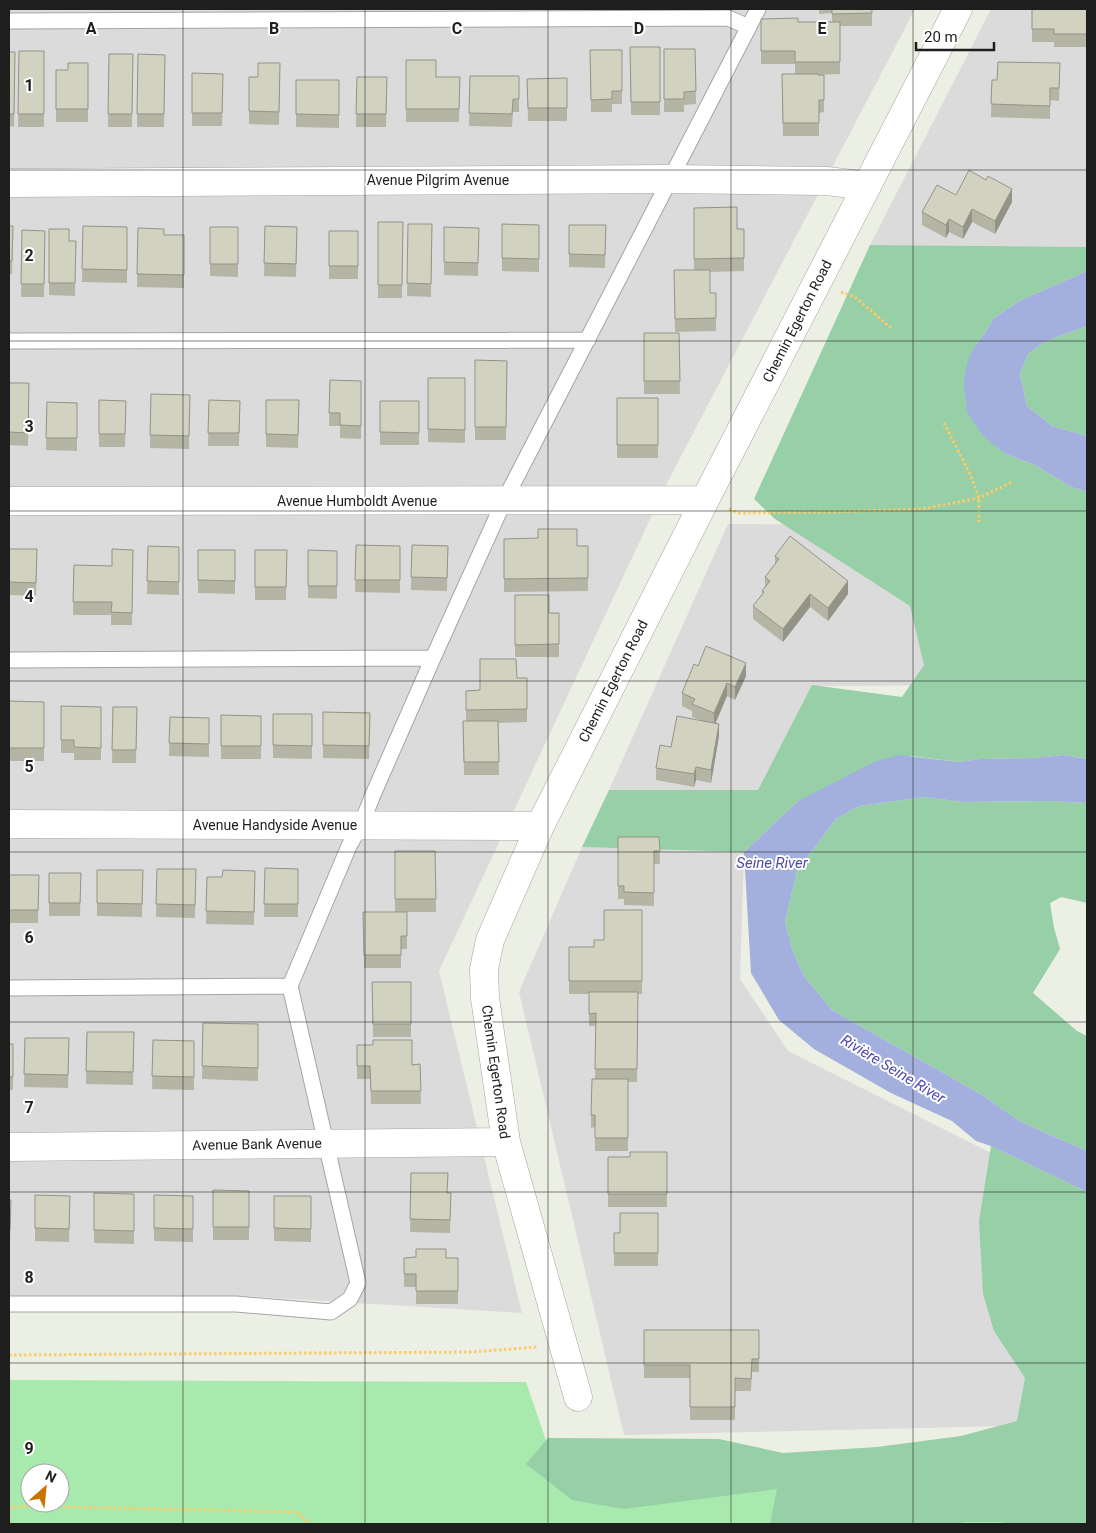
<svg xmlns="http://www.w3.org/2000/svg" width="1096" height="1533" viewBox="0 0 1096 1533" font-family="Roboto,sans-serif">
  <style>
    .residential { fill: #dcdbdb }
    .grass { fill: #a8eaad; fill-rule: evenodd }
    .forest { fill: #97cfa6 }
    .water { fill: #a3afdd }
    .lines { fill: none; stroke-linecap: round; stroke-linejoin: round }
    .lane-casing { stroke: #a5a5a5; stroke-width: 17 }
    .street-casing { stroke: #a5a5a5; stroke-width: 29 }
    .path { stroke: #fccb68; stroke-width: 3; stroke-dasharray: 2.5 2.5; stroke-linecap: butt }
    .lane { stroke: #fff; stroke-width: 15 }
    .street { stroke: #fff; stroke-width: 28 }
    .wall { fill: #b5b5a6 }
    .shaded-wall { fill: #939387 }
    .building { fill: #d2d2c1; stroke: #939387 }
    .grid { fill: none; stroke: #1e1e1e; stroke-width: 1; stroke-opacity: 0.55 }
    .labels { text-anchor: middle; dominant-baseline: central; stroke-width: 4; stroke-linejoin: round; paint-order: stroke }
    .street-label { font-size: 14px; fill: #1e1e1e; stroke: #fff }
    .water-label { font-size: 15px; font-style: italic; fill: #4f49af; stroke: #fff }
    .grid-label { font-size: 16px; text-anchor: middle; font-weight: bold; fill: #1e1e1e; stroke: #fff; stroke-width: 4; stroke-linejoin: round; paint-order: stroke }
  </style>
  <rect width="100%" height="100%" fill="#ecefe3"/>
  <path class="residential" d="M9,9H915L666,485L439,971L522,1313L243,1296H9Z
    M991,9H1087V247L870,245Z
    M728,524L1087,527L1039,685L813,686L758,790H609Z
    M582,847L744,852L740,979L788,1051L1087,1201V1424L624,1435L519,992Z"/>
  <path class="grass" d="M9,1380L526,1382L554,1464L1087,1489V1524H9ZM30,1473H60V1503H30Z"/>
  <path class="forest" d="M870,245L1087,247V271L1021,300L994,318L985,333L976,344L980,432L1006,454L1035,465L1071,487L1087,492V759L1064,755L1034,758L979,759L959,762L911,756L798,801L744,852L582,847L609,790H758L812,685L902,697L924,665L910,606L775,519L754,499Z
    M1087,326V436L1052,426L1027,406L1020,374L1028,354L1044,342Z
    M924,797L963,802L1050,801L1087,803V903L1061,897L1050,903L1054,928L1060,949L1033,993L1077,1031L1087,1036V1151L1021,1122L984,1096L832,1010L804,976L793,952L785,922L797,871L836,819L859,806Z
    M991,1146L1087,1192V1524H1012L1001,1522H964L958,1524H770L777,1489L624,1509L572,1500L526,1464L548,1438L719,1439L783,1453L877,1447L961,1436L1017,1421L1025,1378L994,1331L983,1294L979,1221Z"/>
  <path class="water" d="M1087,271V326L1044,342L1028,354L1020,374L1027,406L1052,426L1087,436V492L1071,487L1035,465L1006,454L990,442L980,432L967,412L964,385L965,373L969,357L976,344L985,333L994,318L1021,300Z
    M898,755L959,762L979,759L1034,758L1064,755L1087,759V803L1050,801L963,802L924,797L859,806L836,819L797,871L785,922L793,952L804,976L832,1010L984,1096L1021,1122L1087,1151V1192L991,1146L976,1141L952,1121L891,1093L814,1049L779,1020L751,973L744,852L798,801L874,762Z"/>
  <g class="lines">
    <defs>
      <path id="lane" d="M9,21L728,18L749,27
        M9,341L588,340
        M9,660L433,658
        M9,988L290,986
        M9,1304H236L331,1312L350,1299L358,1283L290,986L349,846L361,825L372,797L433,658L504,501L758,9"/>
      <path id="street" d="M9,183L672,179L827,181L867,186
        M9,501L705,500
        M9,824L540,826
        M9,1147L506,1142
        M578,1397L506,1142L485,998L484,969L490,940L540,826L705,500L958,9"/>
    </defs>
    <use href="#lane" class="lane-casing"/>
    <use href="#street" class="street-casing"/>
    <path class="path" d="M841,292L855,297L891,328
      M944,423L970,474L979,498V522
      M729,509L739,513L831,512L923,509L979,498L1012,482
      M9,1355L471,1352L537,1347
      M9,1508L23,1506L297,1512L310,1524"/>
    <use href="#lane" class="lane"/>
    <use href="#street" class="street"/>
  </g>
  <path class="wall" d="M819,9H872V26H840V74L818,75L824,100V112L819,113V136H783L782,74H795V64H761V19L798,22H832V13L819,14Z
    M1032,9H1087V47H1054V42H1032Z
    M630,47H660V115H631Z
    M664,49H695L696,104L684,105V112H664Z
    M590,50H622V104H612V112H591Z
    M19,51H44V127H18Z
    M9,52H15L14,127L9,126Z
    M109,54H133L132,127H108Z
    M138,54L165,55L164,127H137Z
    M406,60L436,77H460L459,122H406Z
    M88,63V122H56V70H68Z
    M280,63L279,125L249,124V77H258Z
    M192,73L223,74L222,126H192Z
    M470,76H519V112H513L512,127L469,126Z
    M1060,76L1059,101L1050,100V119L991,117L992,80Z
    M357,77H387L386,127H356Z
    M567,78V121H528L527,79Z
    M296,80H339V128L296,127Z
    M956,195L1012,202L995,234L972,222L963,239L949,232L946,238L922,225V212Z
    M694,208L737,229H744V271L710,272V293H716V331L675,332L674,270H694Z
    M378,222H403L402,298H378Z
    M408,224H432L431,297L407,296Z
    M502,224L539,225V272L502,271Z
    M569,225H606L605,268L569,267Z
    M9,226H13L12,274H9Z
    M83,226L127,227V283L82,282Z
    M265,226L297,227L296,277L264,276Z
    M210,227H238V277L210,276Z
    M444,227L479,228L478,276L444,275Z
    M138,228L164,235H184V288L137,287Z
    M49,229L69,241H76L75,296L49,295Z
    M22,230L45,231L44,297H21Z
    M329,231H358V279H329Z
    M644,333H679L680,394H644Z
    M475,360L507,361L506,440H475Z
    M428,378H465V443L428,442Z
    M330,380L361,381V439L340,438V426H329Z
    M9,383H29L28,446L9,445Z
    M151,394L190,395L189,449L150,448Z
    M617,398H658V458H617Z
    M99,400L126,401L125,447H99Z
    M209,400L240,401L239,446H208Z
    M266,400H299L298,448L266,447Z
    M380,401H419V445H380Z
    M47,402L77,403V451L46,450Z
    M504,539L577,546H588V591L504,592Z
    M356,545L400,546V593L355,592Z
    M412,545L448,546L447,591L411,590Z
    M148,546L179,547V595L147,594Z
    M9,549H37L36,596L9,595Z
    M133,550L132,625H111V615H73L74,565L112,566Z
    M198,550H235V594L198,593Z
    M255,550H287L286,600H255Z
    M308,550L337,551V599L308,598Z
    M775,556L848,594L828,621L810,607L783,642L753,619V606L762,594V591L765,587V577L775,565Z
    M515,595L549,613H559V657H515Z
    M698,666L746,676L735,700L727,696L716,723L719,736L711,783L696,780L694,787L656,780V768L671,747L700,720L692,717V711L682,706V693Z
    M517,678H527V722L498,723L499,775H464L463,721H466V691L480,690Z
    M9,701L44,702V761H9Z
    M61,706L101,707V760H74V753H61Z
    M113,707H137L136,763H112Z
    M323,712L370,713L369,759L323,758Z
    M273,714H312V759L273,758Z
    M221,715L261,716V759H221Z
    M170,717L209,718V757L169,756Z
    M618,837H659L660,864H654V906L624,905V899H618Z
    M395,851H435L436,912H407V949H401V968H364L363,912H395Z
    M265,868L298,869V917H264Z
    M157,869H196L195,918L156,917Z
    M97,870H143L142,917L97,916Z
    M255,871L254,925L206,924L207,877H222Z
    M49,873H81L80,916H49Z
    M9,875H39L38,923H9Z
    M642,910V994H638L637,1082H628V1151H595V1127L591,1128V1115L595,1079L596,1026H589V994H569V947H594L604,940Z
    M372,982H411V1037H373Z
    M203,1023L258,1024V1081L202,1079Z
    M87,1032H134L133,1085L86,1084Z
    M25,1038H69L68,1088L24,1087Z
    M153,1040L194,1041V1090L152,1089Z
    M9,1044H13V1090H9Z
    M357,1045L412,1065L420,1064L421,1104H371L370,1079H357Z
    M667,1152V1207H608V1157H630Z
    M411,1173L448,1193H451L450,1233L410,1232Z
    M213,1190L249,1191V1240H213Z
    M94,1193L134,1194V1244L94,1243Z
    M35,1195L70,1196L69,1242L35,1241Z
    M154,1195L193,1196V1242L154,1241Z
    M274,1196H311V1242L274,1241Z
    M9,1200H11L10,1243H9Z
    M658,1213V1266H614V1233H620Z
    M404,1258H458V1304H416V1287H404Z
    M644,1330H759V1372H752L751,1391H735V1420H690V1378H644Z"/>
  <path class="shaded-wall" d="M1012,189V202L995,234V221Z
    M972,209V222L963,239V227Z
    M949,219V232L946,238V225Z
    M848,581V594L828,621V608Z
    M810,594V607L783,642V629Z
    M746,663V676L735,700V687Z
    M727,683V696L714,726V713Z
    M719,724V736L711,783V770Z
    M696,767V780L694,787V774Z"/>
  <path class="building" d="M832,9H872V13L832,14Z
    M1032,9H1087V34H1054V29H1032Z
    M798,18V22H840V62H795V51H761V19Z
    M630,47H660V102H631Z
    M664,49H695L696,91L684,92V99H664Z
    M590,50H622V91H612V99L591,100Z
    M19,51H44V114H18Z
    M9,52H15L14,114H9Z
    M109,54H133L132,114H108Z
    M138,54L165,55L164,114H137Z
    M406,60H436V77H460L459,109H406Z
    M998,62L1060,63L1059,88H1050V106L991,104L992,80H997Z
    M68,63H88V109H56V70H68Z
    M258,63H280L279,112L249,111V77H258Z
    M192,73L223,74L222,113H192Z
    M782,74H818V75H824V100H819V123H783Z
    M470,76H519V99H513L512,114L469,113Z
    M357,77H387L386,114H356Z
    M567,78V108H528L527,79Z
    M296,80H339V115L296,114Z
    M969,170L986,180L988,176L1012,189L995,221L972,209L963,227L949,219L946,225L922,212L937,185L956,195Z
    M737,207V229H744V258L694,259V208Z
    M378,222H403L402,285H378Z
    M408,224H432L431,284L407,283Z
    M502,224L539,225V259L502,258Z
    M569,225H606L605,255L569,254Z
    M9,226H13L12,261H9Z
    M83,226L127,227V270L82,269Z
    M265,226L297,227L296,264L264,263Z
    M210,227H238V264H210Z
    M444,227L479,228L478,263L444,262Z
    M138,228L164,229V235H184V275L137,274Z
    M49,229H69V241H76L75,283H49Z
    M22,230L45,231L44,284H21Z
    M329,231H358V266H329Z
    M674,270H710V293H716V318L675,319Z
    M644,333H679L680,381H644Z
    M475,360L507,361L506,427H475Z
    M428,378H465V430L428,429Z
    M330,380L361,381V426L340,425V413H329Z
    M9,383H29L28,433L9,432Z
    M151,394L190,395L189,436L150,435Z
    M617,398H658V445H617Z
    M99,400L126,401L125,434H99Z
    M209,400L240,401L239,433H208Z
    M266,400H299L298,435L266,434Z
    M380,401H419V433L380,432Z
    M47,402L77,403V438H46Z
    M538,529H577V546H588V578L504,579V539L538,538Z
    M790,536L848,581L828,608L810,594L783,629L753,606L764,592L762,591L770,581L765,577L779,559L775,556Z
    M356,545L400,546V580H355Z
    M412,545L448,546L447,578L411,577Z
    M148,546L179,547V582L147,581Z
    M9,549H37L36,583L9,582Z
    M112,549L133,550L132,613L111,612L112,602H73L74,565L112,566Z
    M198,550H235V581L198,580Z
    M255,550H287L286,587H255Z
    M308,550L337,551V586H308Z
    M515,595H549V613H559V644L515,645Z
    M706,646L746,663L735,687L727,683L714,713L692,704L695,699L682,693L694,664L698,666Z
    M480,659H516L517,678H527V709L466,710V691L480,690Z
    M9,701L44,702V748H9Z
    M61,706L101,707V748L74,747V740H61Z
    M113,707H137L136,750H112Z
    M323,712L370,713L369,746L323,745Z
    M273,714H312V746L273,745Z
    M221,715L261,716V746H221Z
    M677,716L719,724L711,770L696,767L694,774L656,768L660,745L671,747Z
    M170,717L209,718V744L169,743Z
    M463,721H498L499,762H464Z
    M618,837H659L660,851H654V893L624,892V886H618Z
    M395,851H435L436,899H395Z
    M265,868L298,869V904H264Z
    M157,869H196L195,905L156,904Z
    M97,870H143L142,904L97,903Z
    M223,870L255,871L254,912L206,911L207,877H222Z
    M49,873H81L80,903H49Z
    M9,875H39L38,910H9Z
    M604,910H642V981H569V947H594V940H604Z
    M363,912H407V936H401V955H364Z
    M372,982H411V1024H373Z
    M589,992H638L637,1069H595L596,1013L589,1014Z
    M203,1023L258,1024V1068L202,1066Z
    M87,1032H134L133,1072L86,1071Z
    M25,1038H69L68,1075L24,1074Z
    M153,1040L194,1041V1077L152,1076Z
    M373,1040H412V1065L420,1064L421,1091H371L370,1066H357V1045H373Z
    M9,1044H13V1077H9Z
    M592,1079H628V1138H595V1115H591Z
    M630,1152H667V1194H608V1157H630Z
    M411,1173H448L447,1193H451L450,1220L410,1219Z
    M213,1190L249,1191V1227H213Z
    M94,1193L134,1194V1231L94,1230Z
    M35,1195L70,1196L69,1229L35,1228Z
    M154,1195L193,1196V1229L154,1228Z
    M274,1196H311V1229L274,1228Z
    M9,1200H11L10,1230H9Z
    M620,1213H658V1253H614V1233H620Z
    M416,1249H446V1258H458V1291H416V1274H404V1258L416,1257Z
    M644,1330H759V1359H752L751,1379L735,1378V1407H690V1365H644Z"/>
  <path class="grid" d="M183,9V1524M365,9V1524M548,9V1524M731,9V1524M913,9V1524M9,170H1087M9,341H1087M9,511H1087M9,681H1087M9,852H1087M9,1022H1087M9,1192H1087M9,1363H1087"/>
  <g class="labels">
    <g class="street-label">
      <text x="438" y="180">Avenue Pilgrim Avenue</text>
      <text transform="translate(797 321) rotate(-63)">Chemin Egerton Road</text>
      <text x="357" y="501">Avenue Humboldt Avenue</text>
      <text transform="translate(613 681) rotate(-63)">Chemin Egerton Road</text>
      <text x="275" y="825">Avenue Handyside Avenue</text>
      <text transform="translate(496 1072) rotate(82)">Chemin Egerton Road</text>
      <text transform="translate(257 1144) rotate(-1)">Avenue Bank Avenue</text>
    </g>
    <g class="water-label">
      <text x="772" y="863">Seine River</text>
      <text transform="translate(893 1069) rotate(31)">Rivière Seine River</text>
    </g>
  </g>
  <g class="grid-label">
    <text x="91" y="34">A</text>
    <text x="274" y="34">B</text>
    <text x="457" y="34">C</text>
    <text x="639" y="34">D</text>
    <text x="822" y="34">E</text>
    <text x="29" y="91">1</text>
    <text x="29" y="261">2</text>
    <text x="29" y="432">3</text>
    <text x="29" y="602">4</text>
    <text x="29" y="772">5</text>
    <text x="29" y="943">6</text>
    <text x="29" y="1113">7</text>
    <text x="29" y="1283">8</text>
    <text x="29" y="1454">9</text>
  </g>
  <rect width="1096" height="1533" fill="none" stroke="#1e1e1e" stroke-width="20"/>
  <g transform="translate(45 1488) rotate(27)"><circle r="24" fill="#ffffff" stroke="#a5a5a5"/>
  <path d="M0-4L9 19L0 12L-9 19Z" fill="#cb7300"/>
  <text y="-8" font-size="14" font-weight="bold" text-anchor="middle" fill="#1e1e1e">N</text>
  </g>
  <path d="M916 42v8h78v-8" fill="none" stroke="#1e1e1e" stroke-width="2.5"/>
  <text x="924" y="42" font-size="15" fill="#1e1e1e" stroke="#ffffff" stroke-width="4" paint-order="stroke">20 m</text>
</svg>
